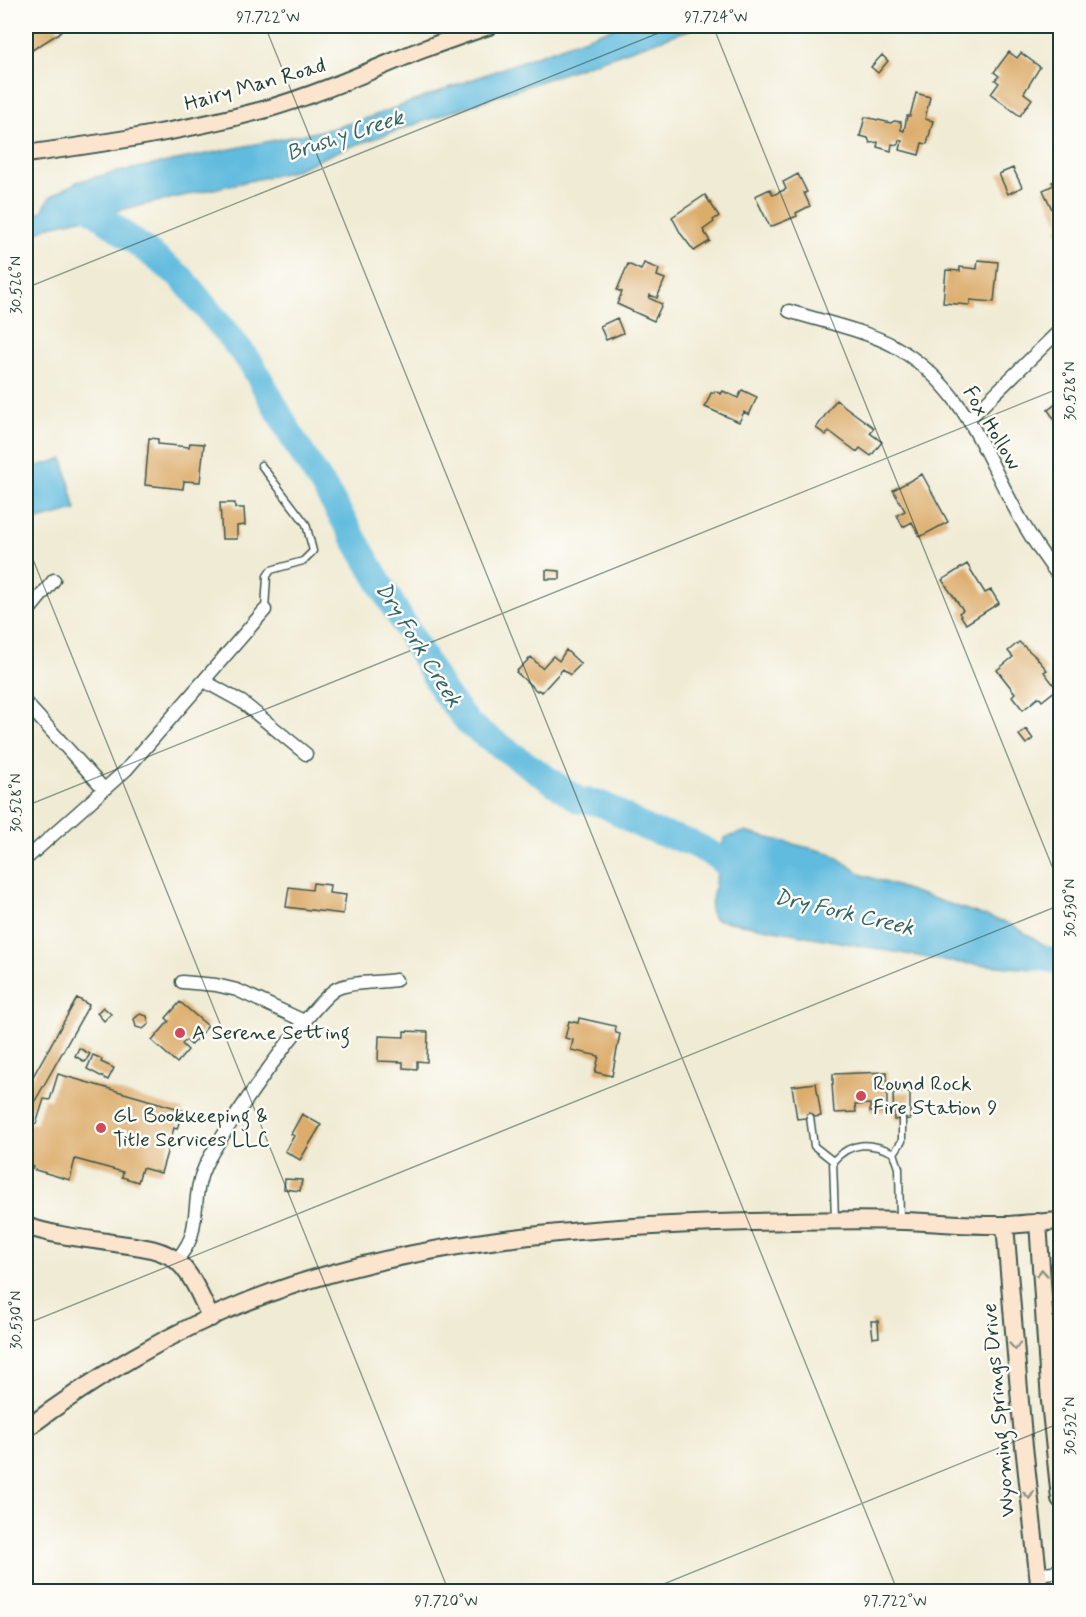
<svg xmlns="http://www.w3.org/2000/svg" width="1086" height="1617" viewBox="0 0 1086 1617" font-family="Mynerve,sans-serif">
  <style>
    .water { fill: #60bbde; stroke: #407c89; stroke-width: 1.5 }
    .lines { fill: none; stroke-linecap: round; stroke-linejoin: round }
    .river { stroke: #60bbde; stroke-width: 26 }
    .building { fill: #dcac6b }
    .lane-casing { stroke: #3e574c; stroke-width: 9 }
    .street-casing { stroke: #3e574c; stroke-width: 15 }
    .secondary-casing { stroke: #3e574c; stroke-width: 20 }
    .lane { stroke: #fff; stroke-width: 6 }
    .street { stroke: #fff; stroke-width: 12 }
    .secondary { stroke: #fbe5cf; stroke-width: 16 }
    .oneway { stroke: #8d9182 }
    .ticks { fill: none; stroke: #1f3d34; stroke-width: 1.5; stroke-opacity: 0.45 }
    .poi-dot { fill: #d1495b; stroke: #fdfcf7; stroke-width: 2 }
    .labels { text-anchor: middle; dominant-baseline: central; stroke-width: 5; stroke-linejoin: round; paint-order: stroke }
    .street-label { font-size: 21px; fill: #1f3d34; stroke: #fdfcf7 }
    .poi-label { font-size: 21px; fill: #1f3d34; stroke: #fdfcf7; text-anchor: start }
    .water-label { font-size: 22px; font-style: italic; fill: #326367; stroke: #fdfcf7 }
    .neatline { fill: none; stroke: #1f3d34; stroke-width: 2 }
    .ticks-label { font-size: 15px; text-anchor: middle; fill: #1f3d34 }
  </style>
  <rect width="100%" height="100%" fill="#fdfcf7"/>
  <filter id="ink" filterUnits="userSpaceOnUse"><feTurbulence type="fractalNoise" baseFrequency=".0167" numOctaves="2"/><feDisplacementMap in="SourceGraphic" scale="12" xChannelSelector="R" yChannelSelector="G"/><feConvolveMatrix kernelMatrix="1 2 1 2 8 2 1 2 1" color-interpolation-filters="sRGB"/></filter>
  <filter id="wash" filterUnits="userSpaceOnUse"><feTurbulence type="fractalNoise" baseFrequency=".008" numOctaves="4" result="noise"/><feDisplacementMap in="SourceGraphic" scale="24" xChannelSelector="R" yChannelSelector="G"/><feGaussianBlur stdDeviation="1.35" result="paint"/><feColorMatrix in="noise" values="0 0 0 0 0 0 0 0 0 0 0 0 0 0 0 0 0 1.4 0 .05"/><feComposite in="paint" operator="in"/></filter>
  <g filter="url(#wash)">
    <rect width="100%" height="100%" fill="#f0ebd4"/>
    <path class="water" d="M618,26H700L341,150L293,171L50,226L38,232L26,247V221L42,211L50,197L77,182L103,175L330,129L362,120Z
      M63,459L76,510L26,523V469Z
      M744,832L830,853L863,875L1012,925L1046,946L1056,971L950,962L714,919L710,910L724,838Z"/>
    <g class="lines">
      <path class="river" d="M81,201L181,277L251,363L295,442L330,497L444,693L470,725L580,801C609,800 623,819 648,829C661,834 675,837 688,842C709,850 729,865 746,880
        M1017,952L1060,962"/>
    </g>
    <g id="blocks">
      <path class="building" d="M26,26H56L61,32L26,54Z
        M1009,52L1017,58L1021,53L1040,67L1024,93L1032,99L1020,116L991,94L999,83L995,80L999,76L994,72Z
        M882,55L888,61L878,73L871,67Z
        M916,93L930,97L925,119L933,121L927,144L922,143L919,155L900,150L902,141L899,140L898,145L892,144L891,151L877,147L878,142L870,143L868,138L860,136L865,117L891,123L894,121L901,122V130L904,131L907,116H910Z
        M1013,168L1022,187L1008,194L999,174Z
        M798,174L807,192L804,193L810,206L796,213L797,216L770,227L755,196L770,189L773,195L786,189L783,182Z
        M1060,178V237L1056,228L1060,226L1043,190L1054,185L1052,182Z
        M705,195L719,216L713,220L714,222L703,230L710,241L694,251L681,234L672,217Z
        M978,260L998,262L994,302L970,300V305L943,303L946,270L960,271V267L977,269Z
        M644,263L659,269L657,276L665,279L657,298L650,295L649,298L662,304L654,321L617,304L622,292L617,290L628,264L641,270Z
        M617,318L623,333L606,340L600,326Z
        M742,390L757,397L749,415L744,412L739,422L705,407L711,393H714L715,391L721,394L723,391L738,398Z
        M836,400L874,428L870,433L882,442L871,456L860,448L857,452L829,431L826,435L816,428Z
        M1060,401V424L1058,425L1048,410Z
        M149,438L158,439V444L189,447L190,443L204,444L200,482L184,481L183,489L145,485Z
        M922,474L948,522L920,537L912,522L903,527L897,515L905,511L893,490Z
        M220,503H235V508H244L245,525L237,526V539H222Z
        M967,564L985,593L991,590L999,603L966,624L959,613L963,610L942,580Z
        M546,570L560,571V579H546Z
        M1019,642L1035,656L1047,670L1044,672L1057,689L1042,701L1039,697L1023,710L1012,696L1015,693L997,670L1013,657L1008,651Z
        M566,650L581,664L570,675L563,669L542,692L538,690L537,691L516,672L531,657L542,668L553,656L559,661Z
        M1026,729L1033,739L1026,744L1019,735Z
        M313,883L330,885L329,893L346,895L343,914L286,907L289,887L312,890Z
        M77,998L89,1005L26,1117V1089Z
        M180,1002L208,1026L191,1045L186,1040L182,1044L188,1050L177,1063L152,1041L169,1021L166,1018Z
        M103,1007L111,1014L104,1021L97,1013Z
        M140,1014L147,1016L149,1024L143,1029L136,1027L134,1019Z
        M579,1018L615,1026L616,1033L620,1034L612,1076L595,1072L599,1056L571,1050L573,1040L565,1038L569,1021L578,1023Z
        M404,1031L428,1032L427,1062L417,1061V1069L403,1068V1062L378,1061L379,1036L404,1037Z
        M79,1048L90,1054L85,1062L75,1056Z
        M93,1055L102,1059L101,1062L114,1068L108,1080L87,1069Z
        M887,1072V1111L870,1112V1104L855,1105L856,1112L834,1113L832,1084H833V1074Z
        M58,1074L183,1110L177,1129L174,1128L161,1173L142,1168L138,1182L122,1177L123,1172L75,1159L70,1180L32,1169L33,1166L26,1164V1139L30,1123L36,1124L44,1099L50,1100Z
        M816,1083L821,1116L797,1119L792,1086Z
        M910,1092V1119L894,1120L893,1093Z
        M302,1114L321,1125L300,1160L285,1151L294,1136L291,1134Z
        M285,1179L302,1180L300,1191L284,1189Z
        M871,1321H878L879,1337L873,1338Z"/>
    </g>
  </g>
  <g filter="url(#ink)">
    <use href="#blocks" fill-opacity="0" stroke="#3e574c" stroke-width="1.5"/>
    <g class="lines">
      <defs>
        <path id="lane" d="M261,465L306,524L313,551L303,561L271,570L267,576L265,610
          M810,1117L814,1146L833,1161
          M894,1153L902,1141V1119
          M835,1219L833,1161C852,1141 870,1142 894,1153L899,1168L900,1220"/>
        <path id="street" d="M789,311C820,321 867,331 894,346C969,389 984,457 1024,525C1035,544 1047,561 1060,578
          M969,419L1060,330
          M26,614L54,580
          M204,681L242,702L306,754
          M26,703L103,788
          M26,859L126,770L265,610
          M182,982L216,985L237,990L304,1021
          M177,1260C183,1252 190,1243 192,1233C198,1210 194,1189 205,1166C218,1138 314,998 338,988C355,981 377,983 396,980
          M1038,1574L1060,1571"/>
        <path id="secondary" d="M26,154C105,143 185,131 263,110C316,95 365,73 416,52C440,43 465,34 489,26
          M1038,1222L1050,1401L1060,1499
          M1005,1225L1023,1437L1040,1592
          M26,1226C52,1235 80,1238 107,1242C129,1246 161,1246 178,1262C194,1277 201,1299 211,1318
          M26,1429C91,1379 174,1330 251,1300C406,1240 587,1226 752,1222C802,1221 853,1219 904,1221C938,1222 972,1226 1006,1225C1024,1224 1043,1222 1060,1221"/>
      </defs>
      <use href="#lane" class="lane-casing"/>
      <use href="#street" class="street-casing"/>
      <use href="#secondary" class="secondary-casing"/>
      <use href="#lane" class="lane"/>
      <use href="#street" class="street"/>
      <use href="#secondary" class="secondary"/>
    </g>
    <defs><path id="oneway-chevron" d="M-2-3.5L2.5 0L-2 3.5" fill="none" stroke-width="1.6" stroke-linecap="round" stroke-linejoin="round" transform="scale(1.5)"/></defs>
    <g class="oneway">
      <use href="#oneway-chevron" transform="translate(1042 1273) rotate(-94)"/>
      <use href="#oneway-chevron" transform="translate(1015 1346) rotate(85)"/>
      <use href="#oneway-chevron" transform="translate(1029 1495) rotate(83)"/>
    </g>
  </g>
  <path class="ticks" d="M265,26L898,1592M713,26L1060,886M26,288L676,26M26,542L449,1592M26,806L1060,388M26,1324L1060,905M644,1592L1060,1423"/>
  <g class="poi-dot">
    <circle cx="180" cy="1033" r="6"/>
    <circle cx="861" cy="1096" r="6"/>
    <circle cx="101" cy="1128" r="6"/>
  </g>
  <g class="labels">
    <g class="street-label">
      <text transform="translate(255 85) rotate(-16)">Hairy Man Road</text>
      <text transform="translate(992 428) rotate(59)">Fox Hollow</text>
      <text transform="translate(999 1410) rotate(-95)">Wyoming Springs Drive</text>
    </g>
    <g class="poi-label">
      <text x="192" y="1033">A Serene Setting</text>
      <text x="873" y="1084">Round Rock<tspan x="873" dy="24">Fire Station 9</tspan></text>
      <text x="113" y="1116">GL Bookkeeping &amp;<tspan x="113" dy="24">Title Services LLC</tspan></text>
    </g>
    <g class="water-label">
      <text transform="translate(345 136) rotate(-18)">Brushy Creek</text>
      <text transform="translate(418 645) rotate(58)">Dry Fork Creek</text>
      <text transform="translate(844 913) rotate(13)">Dry Fork Creek</text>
    </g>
  </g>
  <rect width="1086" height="1617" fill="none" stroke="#fdfcf7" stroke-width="66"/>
  <rect x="33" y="33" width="1020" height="1551" class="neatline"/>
  <g class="ticks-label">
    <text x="268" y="22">97.722°W</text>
    <text x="716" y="22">97.724°W</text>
    <text transform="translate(16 285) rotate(-90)" y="5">30.526°N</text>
    <text transform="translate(1070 391) rotate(-90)" y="5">30.528°N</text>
    <text transform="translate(16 803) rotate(-90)" y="5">30.528°N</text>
    <text transform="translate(1070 908) rotate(-90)" y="5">30.530°N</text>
    <text transform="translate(16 1320) rotate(-90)" y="5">30.530°N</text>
    <text transform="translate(1070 1426) rotate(-90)" y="5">30.532°N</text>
    <text x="446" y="1606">97.720°W</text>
    <text x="895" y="1606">97.722°W</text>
  </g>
</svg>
